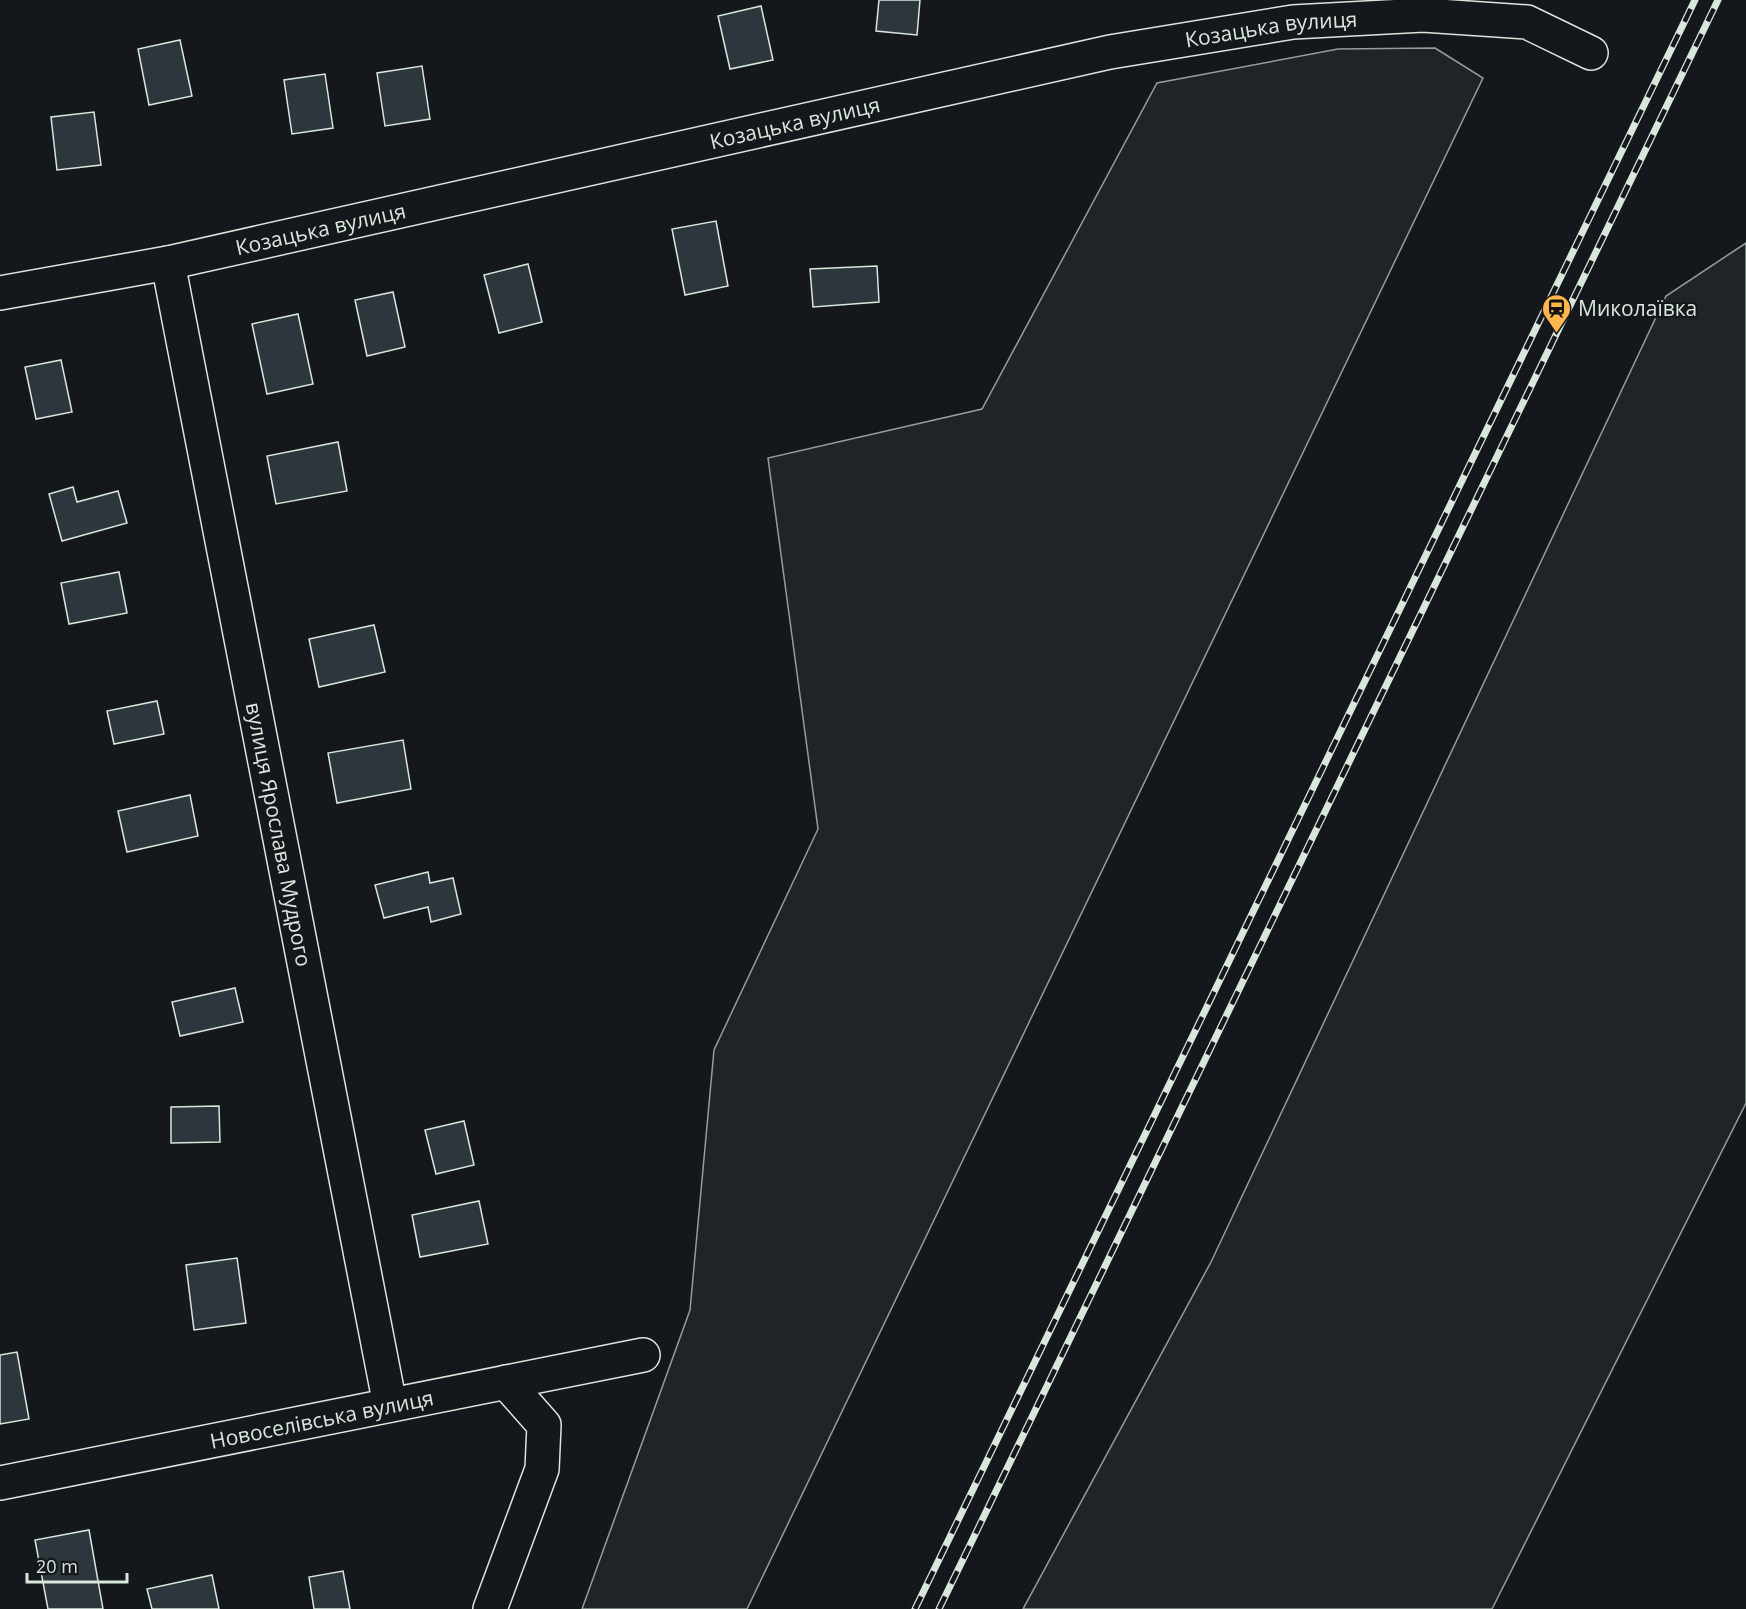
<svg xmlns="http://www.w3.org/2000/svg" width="1746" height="1609" viewBox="0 0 1746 1609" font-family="'Open Sans',sans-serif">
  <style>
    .green { fill: #202428; stroke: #939e99; stroke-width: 1.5 }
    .building { fill: #2c363c; stroke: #d8e6dc; stroke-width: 1.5 }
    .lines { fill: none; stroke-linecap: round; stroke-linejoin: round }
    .minor-casing { stroke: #d8e6dc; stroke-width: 36 }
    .minor { stroke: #14181c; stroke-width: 33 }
    .rail-casing { stroke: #d8e6dc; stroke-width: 7 }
    .rail { stroke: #14181c; stroke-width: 4.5; stroke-dasharray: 14; stroke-linecap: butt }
    .labels { text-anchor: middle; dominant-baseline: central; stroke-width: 4.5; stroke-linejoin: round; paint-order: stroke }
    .street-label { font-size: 21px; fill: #d8e6dc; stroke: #14181c }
    .poi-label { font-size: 21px; fill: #d8e6dc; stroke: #14181c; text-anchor: start }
  </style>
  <rect width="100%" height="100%" fill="#14181c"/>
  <path class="green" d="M1435,48L1483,78L747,1609H582L690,1310L714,1050L818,829L768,458L982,409L1157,83L1338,49Z
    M1746,243V1103L1492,1609H1023L1211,1262L1666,296Z"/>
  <path class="building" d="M879,0H920L917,35L876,31Z
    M761,6L773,60L730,69L718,16Z
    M180,40L192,96L149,105L138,49Z
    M422,66L430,119L385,126L377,73Z
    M325,74L333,128L292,134L284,80Z
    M94,112L101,165L57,170L51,117Z
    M716,221L728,286L685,295L672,229Z
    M528,264L542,322L499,333L484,275Z
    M877,266L879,302L813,307L810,269Z
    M393,292L405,347L367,356L355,300Z
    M298,314L313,384L267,394L252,324Z
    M61,360L72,412L36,419L25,367Z
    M338,442L347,491L276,504L267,456Z
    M73,487L77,502L118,491L127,523L62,541L49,494Z
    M119,572L127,613L69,624L61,583Z
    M374,625L385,672L319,687L309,639Z
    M157,701L164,734L114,744L107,711Z
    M403,740L411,789L337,803L328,753Z
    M190,795L198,836L127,852L118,811Z
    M428,872L430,883L453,878L461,914L431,922L428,907L384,918L375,885Z
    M235,988L243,1022L180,1036L172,1002Z
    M219,1106L220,1142L171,1143V1107Z
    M464,1121L474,1165L436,1174L425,1130Z
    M479,1201L488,1244L420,1257L412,1215Z
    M237,1258L246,1323L194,1330L186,1265Z
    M17,1352L29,1419L0,1424V1355Z
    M89,1530L103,1609H48L35,1540Z
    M343,1571L350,1609H314L309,1577Z
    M212,1575L219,1609H152L147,1589Z"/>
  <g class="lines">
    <defs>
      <g id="minor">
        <path id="s1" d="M168,263L390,1405"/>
        <path id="s2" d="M0,293L168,263L1110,52L1293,22L1423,15L1527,22L1591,53"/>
        <path id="s3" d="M0,1483L643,1355"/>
        <path d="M490,1609L542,1469L544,1425L506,1382"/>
      </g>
    </defs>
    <use href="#minor" class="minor-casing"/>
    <use href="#minor" class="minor"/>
    <defs>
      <path id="rail" d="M915,1609L1695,0
        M939,1609L1718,0"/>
    </defs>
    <use href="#rail" class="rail-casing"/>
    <use href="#rail" class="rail"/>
  </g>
  <defs>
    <symbol id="station-pin" viewBox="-11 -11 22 30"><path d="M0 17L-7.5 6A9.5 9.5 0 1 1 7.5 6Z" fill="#ffb74d" stroke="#14181c"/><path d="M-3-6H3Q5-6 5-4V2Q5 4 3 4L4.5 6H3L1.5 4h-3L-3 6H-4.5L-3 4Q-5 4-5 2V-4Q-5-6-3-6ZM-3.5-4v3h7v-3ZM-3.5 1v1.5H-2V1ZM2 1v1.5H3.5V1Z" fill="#111"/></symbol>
  </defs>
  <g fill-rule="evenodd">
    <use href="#station-pin" x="1540" y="292" width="33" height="45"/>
  </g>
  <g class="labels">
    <g class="street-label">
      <text stroke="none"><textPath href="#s2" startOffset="1299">Козацька вулиця</textPath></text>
      <text stroke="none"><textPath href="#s2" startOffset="813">Козацька вулиця</textPath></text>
      <text stroke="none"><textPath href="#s2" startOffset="327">Козацька вулиця</textPath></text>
      <text stroke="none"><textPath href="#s1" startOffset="582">вулиця Ярослава Мудрого</textPath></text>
      <text stroke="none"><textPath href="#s3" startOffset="328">Новоселівська вулиця</textPath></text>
    </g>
    <g class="poi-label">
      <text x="1578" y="308">Миколаївка</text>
    </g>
  </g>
  <path d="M27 1573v9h100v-9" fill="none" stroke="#d8e6dc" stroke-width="3"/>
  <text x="36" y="1573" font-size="18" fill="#d8e6dc" stroke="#14181c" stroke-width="4.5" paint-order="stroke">20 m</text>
</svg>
